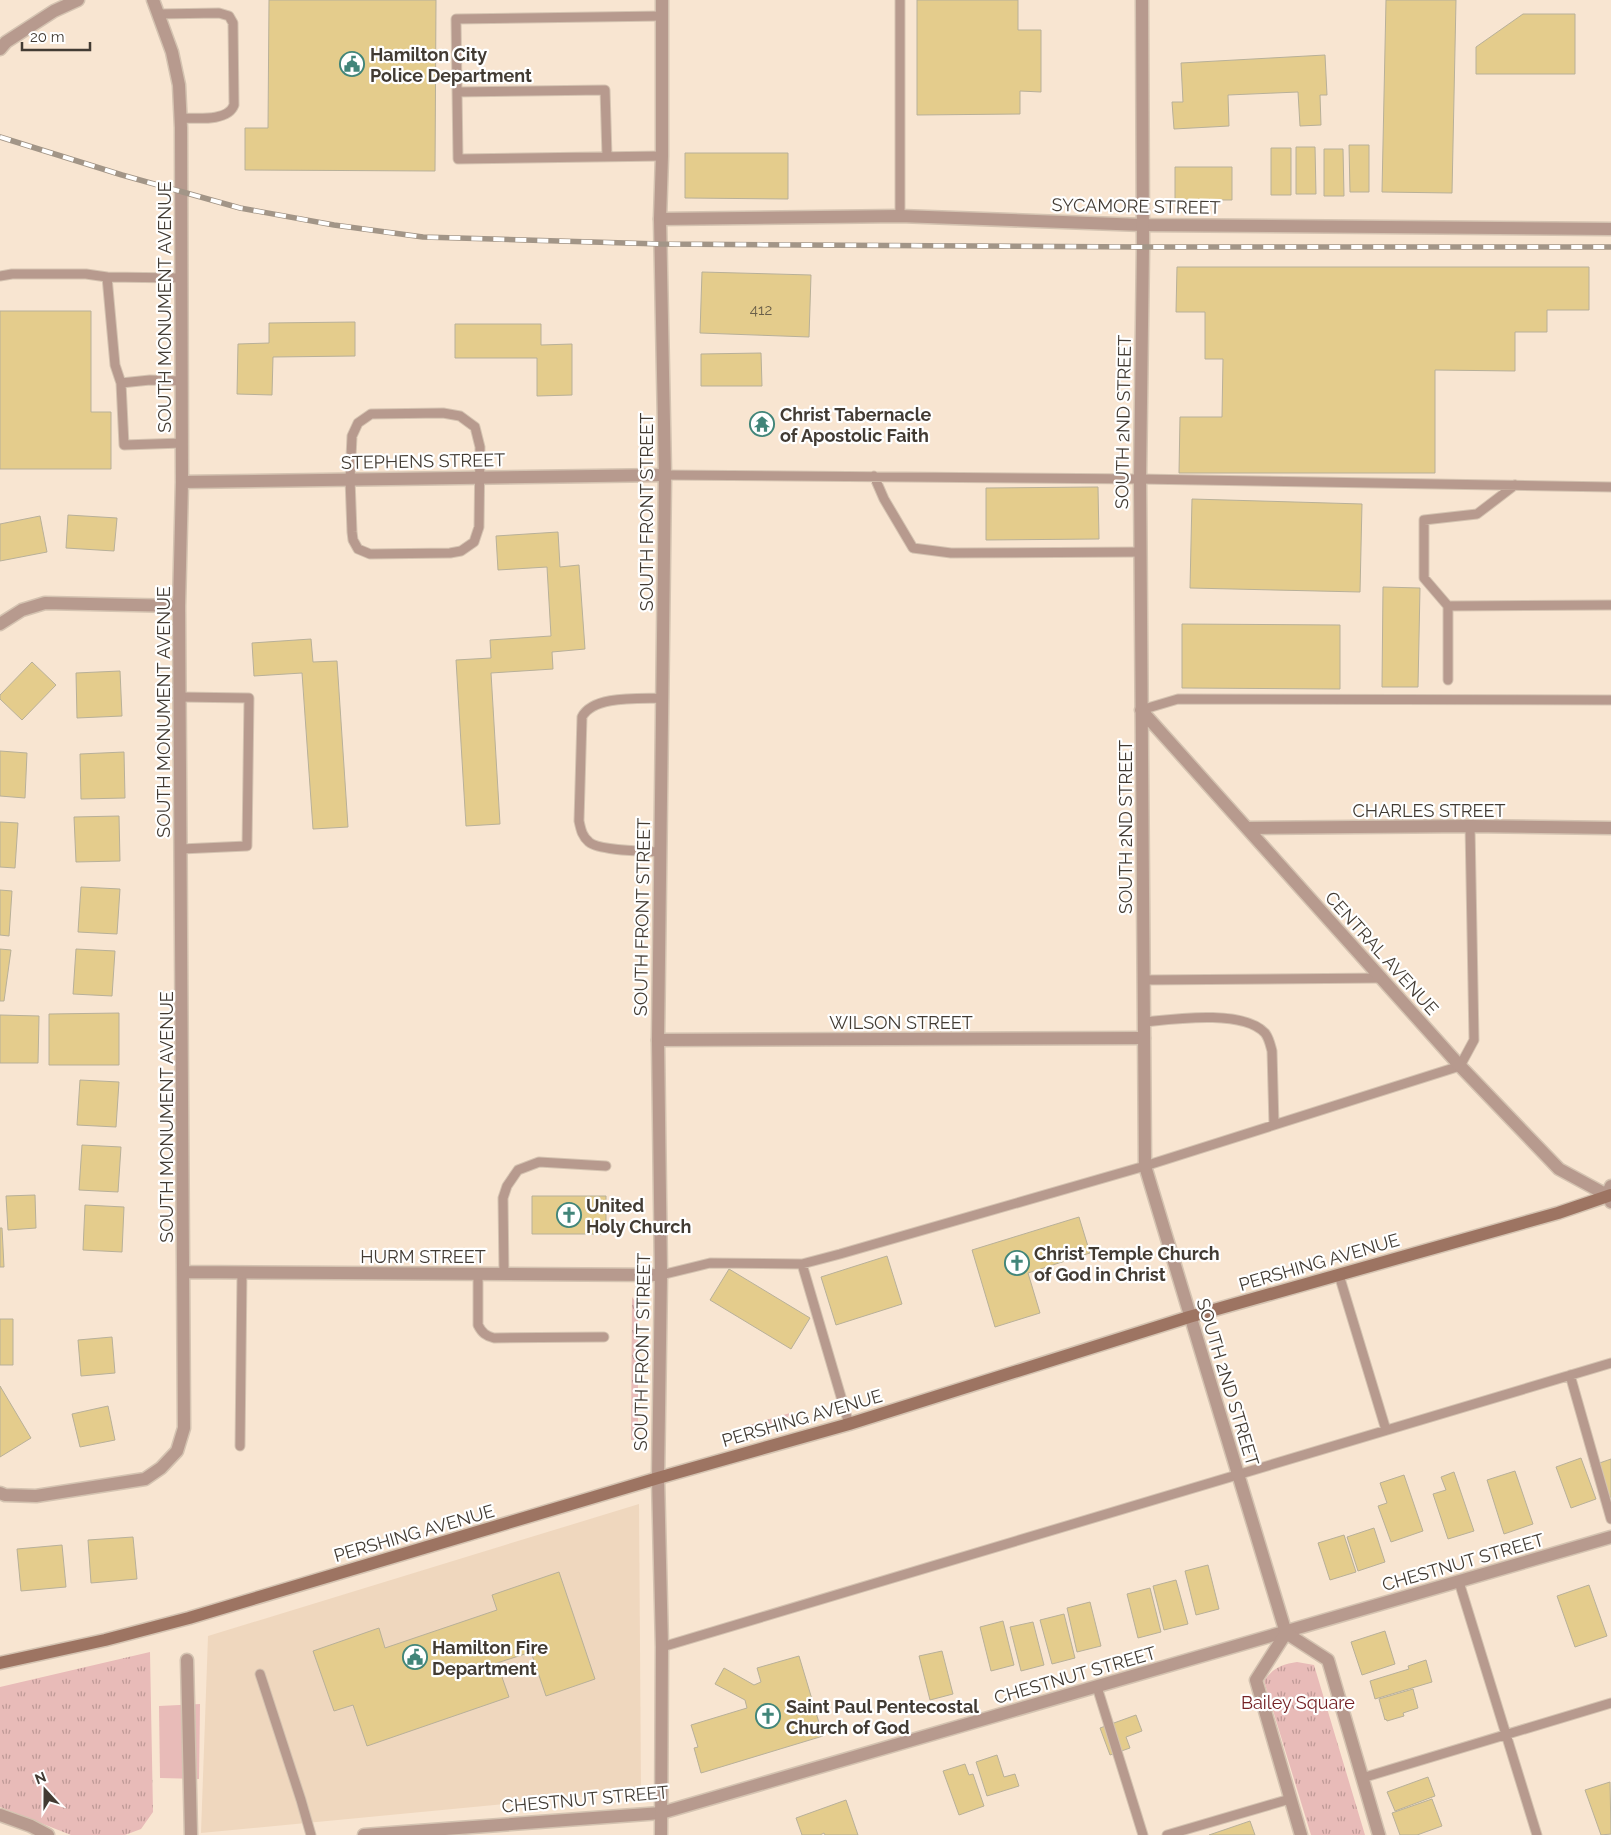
<svg xmlns="http://www.w3.org/2000/svg" width="1611" height="1835" viewBox="0 0 1611 1835" font-family="Raleway,sans-serif">
  <style>
    .built { fill: #efd7be }
    .grass { fill: url(#grass-tufts) }
    .garden { fill: #e8bbb8 }
    .building { fill: #e4cc8c; stroke: #b8b099 }
    .lines { fill: none; stroke-linecap: round; stroke-linejoin: round }
    .service-casing { stroke: #d4c3b1; stroke-width: 11 }
    .minor-casing { stroke: #d4c3b1; stroke-width: 15 }
    .tertiary-casing { stroke: #d4c3b1; stroke-width: 15 }
    .secondary-casing { stroke: #d4c3b1; stroke-width: 15 }
    .service { stroke: #b79a8e; stroke-width: 9 }
    .minor { stroke: #b79a8e; stroke-width: 12 }
    .tertiary { stroke: #b79a8e; stroke-width: 12 }
    .secondary { stroke: #9d7462; stroke-width: 12 }
    .rail-casing { stroke: #a29587; stroke-width: 5.5 }
    .rail { stroke: #fff; stroke-width: 4; stroke-dasharray: 11; stroke-linecap: butt }
    .labels { text-anchor: middle; dominant-baseline: central; stroke-width: 4.5; stroke-linejoin: round; paint-order: stroke }
    .number-label { font-size: 15px; fill: #6a5f49 }
    .poi-label { font-size: 18px; font-weight: bold; fill: #423b33; stroke: #fff; text-anchor: start }
    .street-label { font-size: 18px; fill: #423b33; stroke: #fff }
    .park-label { font-size: 18px; fill: #752225; stroke: #fff }
  </style>
  <defs>
    <pattern id="grass-tufts" width="24" height="20" patternUnits="userSpaceOnUse" patternTransform="scale(1.25)"><rect width="24" height="20" fill="#e8bbb8"/><path d="M3 7l-1-3M5 7V3M7 7l1-3M15 17l-1-3M17 17v-4M19 17l1-3" fill="none" stroke="#be9996"/></pattern>
  </defs>
  <rect width="100%" height="100%" fill="#f8e5d1"/>
  <path class="built" d="M639,1504L641,1791L201,1833L208,1636Z"/>
  <path class="grass" d="M632,1297L638,1305V1429L637,1440H631Z
    M790,1413L785,1422L744,1434L736,1429Z
    M150,1652L153,1812L141,1829L125,1835H71L0,1807V1687Z
    M1297,1662L1314,1665L1365,1835H1311L1264,1681C1273,1668 1282,1664 1297,1662Z"/>
  <path class="garden" d="M200,1704L199,1779L160,1778L159,1706Z"/>
  <path class="building" d="M269,0H436L435,171L245,170V128H268Z
    M917,0H1018V30H1041V92L1020,91V114L917,115Z
    M1386,0H1456L1452,193L1382,192Z
    M1523,14H1575V74H1476V47Z
    M1325,55L1327,95H1320L1321,125L1300,126L1298,92L1228,95L1229,126L1174,129L1172,102H1183L1181,63Z
    M1349,145H1369V192H1350Z
    M1296,147H1315L1316,194H1296Z
    M1271,148H1291V195H1271Z
    M1324,149H1343L1344,196H1324Z
    M685,153H788V199L685,198Z
    M1175,167H1232V200H1175Z
    M1177,267H1589V310H1547V332H1515V371L1435,370V473H1179L1180,417H1222L1223,359H1205V312H1176Z
    M702,272L811,275L809,337L700,333Z
    M0,311H91V412H111V469H0Z
    M355,322V356L273,357L272,395L237,394L238,344L269,343V323Z
    M455,324H541V345L572,344V395L537,396V358H455Z
    M761,353L762,386H701V354Z
    M1098,487L1099,539L986,540V488Z
    M1192,499L1362,504L1360,592L1190,588Z
    M68,515L117,518L114,551L66,548Z
    M40,516L47,552L0,561V524Z
    M558,532L560,567L579,565L585,649L552,652L553,669L491,673L500,824L466,826L456,660L491,658L490,640L551,636L547,567L498,570L496,536Z
    M1383,587L1420,588L1418,687H1382Z
    M1182,624L1340,625V689L1182,688Z
    M311,639L313,662L337,661L348,827L313,829L302,673L254,676L252,643Z
    M32,662L56,685L22,720L0,699V695Z
    M120,671L122,716L77,718L76,673Z
    M0,751L27,753L25,798L0,796Z
    M124,752L125,798L81,799L80,754Z
    M119,816L120,861L76,862L74,817Z
    M0,822L18,823L15,868L0,867Z
    M81,887L120,889L117,934L78,932Z
    M0,890L12,891L9,936L0,935Z
    M0,949L11,950L4,1001H0Z
    M76,949L115,951L112,996L73,994Z
    M119,1013V1065H49V1014Z
    M0,1015L39,1016L38,1063H0Z
    M80,1080L119,1082L116,1127L77,1125Z
    M82,1145L121,1147L118,1192L79,1190Z
    M35,1195L36,1228L8,1230L6,1196Z
    M532,1196H606V1234H532Z
    M85,1205L124,1207L122,1252L83,1250Z
    M1079,1217L1090,1253L1028,1273L1040,1313L995,1327L972,1250Z
    M0,1228H2L4,1267H0Z
    M887,1256L902,1304L836,1325L821,1277Z
    M729,1269L810,1318L791,1349L710,1300Z
    M0,1319H13V1365H0Z
    M112,1337L115,1373L81,1376L78,1340Z
    M0,1386L31,1438L0,1457Z
    M108,1406L115,1440L80,1447L72,1414Z
    M1581,1458L1596,1499L1571,1508L1556,1467Z
    M1611,1459V1497L1603,1500L1591,1466Z
    M1515,1471L1533,1524L1504,1534L1487,1480Z
    M1454,1472L1474,1531L1448,1539L1433,1494L1446,1490L1441,1477Z
    M1404,1475L1423,1531L1391,1542L1378,1506L1387,1503L1380,1483Z
    M1374,1528L1385,1562L1358,1571L1347,1537Z
    M1344,1535L1356,1572L1330,1580L1318,1543Z
    M133,1537L137,1579L91,1583L88,1540Z
    M62,1545L66,1587L21,1591L17,1549Z
    M1208,1565L1219,1609L1196,1615L1185,1571Z
    M559,1572L595,1679L546,1696L531,1652L497,1663L509,1697L367,1746L353,1705L334,1711L313,1651L379,1628L385,1648L497,1610L492,1595Z
    M1176,1580L1188,1624L1164,1630L1153,1586Z
    M1589,1585L1607,1636L1575,1647L1557,1596Z
    M1150,1588L1161,1632L1138,1638L1127,1594Z
    M1090,1602L1101,1646L1077,1652L1067,1608Z
    M1064,1614L1075,1658L1052,1664L1040,1620Z
    M1003,1621L1014,1665L991,1671L980,1627Z
    M1033,1622L1044,1665L1021,1671L1010,1627Z
    M1385,1631L1395,1664L1362,1675L1351,1642Z
    M942,1651L953,1694L930,1700L919,1656Z
    M799,1656L823,1736L701,1773L694,1748L698,1747L691,1725L747,1708L745,1700L715,1684L724,1668L754,1685L761,1682L757,1668Z
    M1426,1660L1432,1682L1375,1699L1370,1681L1409,1669L1408,1666Z
    M1413,1689L1418,1708L1403,1713L1404,1716L1387,1721L1386,1719L1385,1720L1379,1699Z
    M1136,1715L1142,1731L1126,1737L1130,1748L1110,1755L1100,1728Z
    M997,1755L1004,1777L1015,1774L1019,1786L987,1796L976,1762Z
    M965,1764L969,1775L973,1774L984,1806L959,1815L943,1771Z
    M1428,1777L1435,1796L1395,1811L1387,1792Z
    M1610,1782L1611,1834L1601,1835L1585,1790Z
    M1432,1799L1442,1826L1417,1835H1400L1392,1813Z
    M846,1800L858,1835H825L824,1833L820,1835H802L796,1818Z
    M1250,1821L1255,1835H1209Z"/>
  <g class="lines">
    <defs>
      <path id="service" d="M900,0V216
        M158,14L219,13L229,16L233,23L234,105C228,122 196,118 180,118
        M662,16L456,19L458,159L662,156
        M457,92L605,90L607,156
        M0,276L12,274H86L107,277L115,365L121,383
        M107,277L181,278
        M182,381L150,380L121,383L124,445L182,443
        M443,413L460,416L475,427L480,447L479,527L474,542L461,551L450,553L370,554L358,549L353,540L352,532L350,479L352,436L358,423L371,414Z
        M665,475L1140,479L1611,487
        M874,476L884,499L913,548L951,553L1140,552
        M1448,606L1424,578V520L1477,514L1515,485
        M1448,680V606L1611,605
        M180,697L249,698L247,846L181,849
        M1141,710L1178,699L1611,700
        M661,852C646,851 599,851 589,842C582,836 581,830 579,821L582,717C593,695 640,699 662,698
        M1144,980L1382,978
        M1144,1022C1173,1019 1243,1009 1265,1033C1269,1038 1270,1044 1272,1051L1274,1125
        M802,1264L849,1424
        M478,1274V1325C482,1333 486,1336 494,1338L604,1337
        M504,1274L503,1198L507,1186L518,1170L539,1162L606,1166
        M661,1275L710,1263L802,1264L840,1254L1145,1166L1460,1066L1474,1040L1470,826
        M1339,1275L1386,1430
        M1570,1375L1611,1519
        M240,1446L242,1272
        M1459,1582L1537,1835
        M662,1647L1611,1363
        M260,1674L301,1800L311,1835
        M1097,1687L1143,1835
        M1362,1778L1611,1703
        M1167,1835L1290,1799"/>
      <path id="minor" d="M660,219L900,216L1143,225L1611,229
        M182,482L665,475
        M0,624L22,610L45,603L179,606
        M1248,828L1470,826L1611,828
        M658,1040L1144,1038
        M1607,1195L1611,1186
        M184,1272L661,1275
        M0,1493L5,1495L36,1496L145,1479L161,1468L177,1451L184,1428L179,606L182,482L181,128L179,85L172,52L153,0
        M187,1660L191,1835
        M0,1815L31,1826L48,1835
        M364,1835L661,1813L1611,1537"/>
      <path id="tertiary" d="M1142,0L1143,247L1140,479L1145,1166L1286,1633L1328,1660L1379,1835
        M0,49L6,42L54,11L78,0
        M1141,710L1460,1066L1559,1169L1607,1195L1611,1202
        M1286,1633L1256,1680L1301,1835
        M661,1835L662,1647L658,1478L661,1275L658,1040L665,475L660,219L662,156V0"/>
      <path id="secondary" d="M0,1663L105,1640L189,1618L658,1478L849,1424L1189,1317L1558,1213L1611,1195"/>
    </defs>
    <use href="#service" class="service-casing"/>
    <use href="#minor" class="minor-casing"/>
    <use href="#tertiary" class="tertiary-casing"/>
    <use href="#secondary" class="secondary-casing"/>
    <use href="#service" class="service"/>
    <use href="#minor" class="minor"/>
    <use href="#tertiary" class="tertiary"/>
    <use href="#secondary" class="secondary"/>
    <defs>
      <path id="rail" d="M0,137L122,175L240,208L334,225L423,237L660,244L1143,247H1611"/>
    </defs>
    <use href="#rail" class="rail-casing"/>
    <use href="#rail" class="rail"/>
  </g>
  <defs>
    <symbol id="civic-ring" viewBox="-11 -11 22 22"><circle r="9.5" fill="#fff" stroke="#418579" stroke-width="1.5"/><path d="M-.6-6.5H3V-4.5H.6V-3L4-1V1h2V6H-6V1h2V-1L-.6-3ZM-1.2 2.5V6h2.4V2.5Z" fill="#418579"/></symbol>
    <symbol id="temple-ring" viewBox="-11 -11 22 22"><circle r="9.5" fill="#fff" stroke="#418579" stroke-width="1.5"/><path d="M0-6L5-2H3V0L6.5 2.5H4V6H1.5V3h-3V6H-4V2.5H-6.5L-3 0V-2H-5Z" fill="#418579"/></symbol>
    <symbol id="church-ring" viewBox="-11 -11 22 22"><circle r="9.5" fill="#fff" stroke="#418579" stroke-width="1.5"/><path d="M-1.2-6h2.4v3.5h3.3v2.4h-3.3V6h-2.4V-.1h-3.3v-2.4h3.3Z" fill="#418579"/></symbol>
  </defs>
  <g fill-rule="evenodd">
    <use href="#civic-ring" x="338" y="50" width="28" height="28"/>
    <use href="#temple-ring" x="748" y="410" width="28" height="28"/>
    <use href="#church-ring" x="555" y="1201" width="28" height="28"/>
    <use href="#church-ring" x="1003" y="1249" width="28" height="28"/>
    <use href="#civic-ring" x="401" y="1643" width="28" height="28"/>
    <use href="#church-ring" x="754" y="1702" width="28" height="28"/>
  </g>
  <g class="labels">
    <g class="number-label">
      <text x="761" y="310">412</text>
    </g>
    <g class="poi-label">
      <text x="370" y="54">Hamilton City<tspan x="370" dy="21">Police Department</tspan></text>
      <text x="780" y="414">Christ Tabernacle<tspan x="780" dy="21">of Apostolic Faith</tspan></text>
      <text x="586" y="1205">United<tspan x="586" dy="21">Holy Church</tspan></text>
      <text x="1034" y="1253">Christ Temple Church<tspan x="1034" dy="21">of God in Christ</tspan></text>
      <text x="432" y="1647">Hamilton Fire<tspan x="432" dy="21">Department</tspan></text>
      <text x="786" y="1706">Saint Paul Pentecostal<tspan x="786" dy="21">Church of God</tspan></text>
    </g>
    <g class="street-label">
      <text transform="translate(1136 206) rotate(1)">SYCAMORE STREET</text>
      <text transform="translate(164 307) rotate(-90)">SOUTH MONUMENT AVENUE</text>
      <text transform="translate(1123 422) rotate(-89)">SOUTH 2ND STREET</text>
      <text transform="translate(423 461) rotate(-1)">STEPHENS STREET</text>
      <text transform="translate(646 512) rotate(-90)">SOUTH FRONT STREET</text>
      <text transform="translate(163 712) rotate(-90)">SOUTH MONUMENT AVENUE</text>
      <text x="1429" y="810">CHARLES STREET</text>
      <text transform="translate(1125 827) rotate(-90)">SOUTH 2ND STREET</text>
      <text transform="translate(642 917) rotate(-89)">SOUTH FRONT STREET</text>
      <text transform="translate(1382 953) rotate(48)">CENTRAL AVENUE</text>
      <text x="901" y="1022">WILSON STREET</text>
      <text transform="translate(166 1117) rotate(-90)">SOUTH MONUMENT AVENUE</text>
      <text x="423" y="1256">HURM STREET</text>
      <text transform="translate(1319 1262) rotate(-16)">PERSHING AVENUE</text>
      <text transform="translate(642 1352) rotate(-89)">SOUTH FRONT STREET</text>
      <text transform="translate(1228 1382) rotate(73)">SOUTH 2ND STREET</text>
      <text transform="translate(802 1418) rotate(-16)">PERSHING AVENUE</text>
      <text transform="translate(414 1533) rotate(-16)">PERSHING AVENUE</text>
      <text transform="translate(1463 1562) rotate(-16)">CHESTNUT STREET</text>
      <text transform="translate(1075 1675) rotate(-16)">CHESTNUT STREET</text>
      <text transform="translate(585 1799) rotate(-5)">CHESTNUT STREET</text>
    </g>
    <g class="park-label">
      <text x="1298" y="1702">Bailey Square</text>
    </g>
  </g>
  <g transform="translate(45 1790) rotate(339)" stroke="#ffffff" stroke-width="4" paint-order="stroke">
  <path d="M0-4L9 19L0 12L-9 19Z" fill="#423b33"/>
  <text y="-8" font-size="14" font-weight="bold" text-anchor="middle" fill="#423b33">N</text>
  </g>
  <path d="M22 42v8h68v-8" fill="none" stroke="#423b33" stroke-width="2.5"/>
  <text x="30" y="42" font-size="15" fill="#423b33" stroke="#ffffff" stroke-width="4" paint-order="stroke">20 m</text>
</svg>
